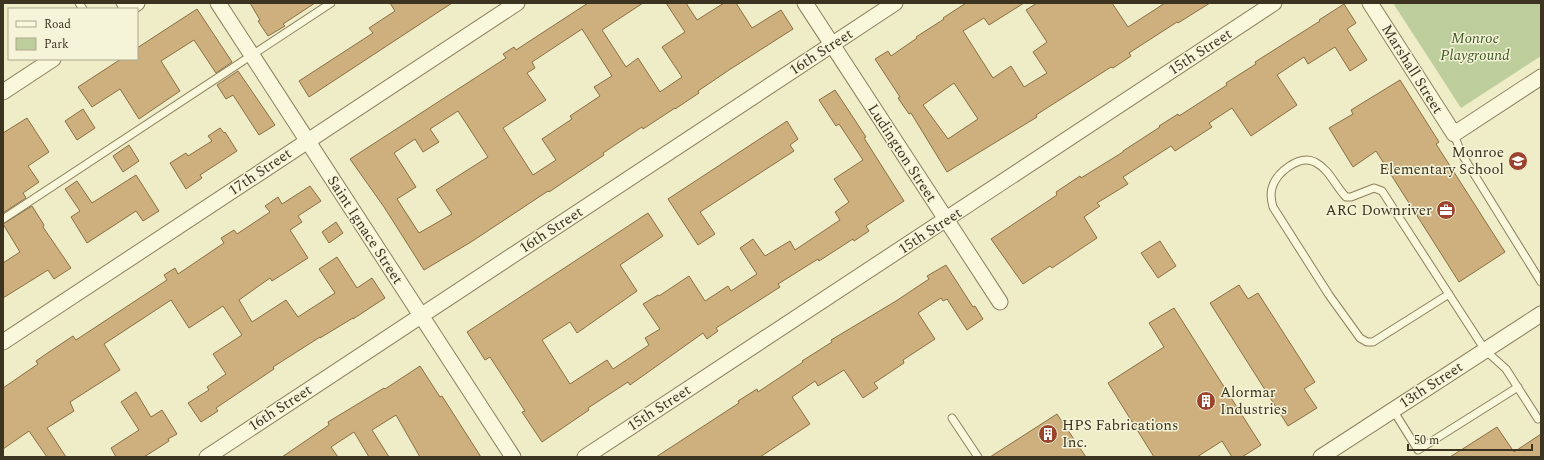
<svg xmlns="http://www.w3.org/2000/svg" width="1544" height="460" viewBox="0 0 1544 460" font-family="Spectral,serif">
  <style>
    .green { fill: #bdce9c }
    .building { fill: #cdb07e; stroke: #8b6f42; fill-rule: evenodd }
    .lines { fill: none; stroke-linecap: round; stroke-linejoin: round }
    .service-casing { stroke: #8c805d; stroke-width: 9 }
    .minor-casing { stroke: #8c805d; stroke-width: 17 }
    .service { stroke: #f9f7dc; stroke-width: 7 }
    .minor { stroke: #f9f7dc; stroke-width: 15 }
    .labels { text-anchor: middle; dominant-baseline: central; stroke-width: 3; stroke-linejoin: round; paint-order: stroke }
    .park-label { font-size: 15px; font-style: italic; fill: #415927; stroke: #f6f4d8 }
    .street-label { font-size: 15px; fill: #3c3420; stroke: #f6f4d8 }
    .poi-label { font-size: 15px; fill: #3c3420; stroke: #f6f4d8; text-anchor: end }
  </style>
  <rect width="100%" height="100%" fill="#efecc8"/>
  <path class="green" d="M1393,3H1541V56L1461,108Z"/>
  <path class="building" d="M250,3H315L283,24L285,26L268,36L258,21L260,20Z
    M390,3H452L309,97L299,81L373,33L369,28L395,11Z
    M588,3H643L602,30L626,67L638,58L660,92L682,77L662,47L685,32L666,3H686L697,20L724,3H736L752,28L781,10L793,29L729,70L698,91L699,93L675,109V108L643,129L642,127L603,153L604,155L549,192L548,191L471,242L424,270L384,207L350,159L506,58L503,54L514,47L516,50ZM582,29L612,76L594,87L600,96L570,116L572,119L542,139L556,160L533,175L503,128L546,100L527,73L535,68L532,62ZM458,111L488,157L436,190L452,214L419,233L397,199L416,187L394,153L415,139L423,152L439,142L430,129Z
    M966,3H1024L989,25L984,18L963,31L993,78L1011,66L1024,87L1047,73L1033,52L1047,42L1026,10L1037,3H1112L1128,27L1165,3H1210L1178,23L1177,22L1129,53L1131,56L1113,68L1111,67L1036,115L1037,117L947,172L911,113L909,114L898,98L900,97L875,59L888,51L891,56L917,38L916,37L944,19L943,18ZM954,83L978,119L948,139L923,105Z
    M1344,4L1356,23L1347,29L1367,60L1350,71L1335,47L1308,64L1304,57L1277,75L1297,105L1251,136L1232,108L1209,123L1212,127L1175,151L1171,146L1123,177L1128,184L1097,203L1100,206L1084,217L1097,238L1052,268L1050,266L1023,284L991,239L1057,195L1056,192L1080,176L1081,178L1123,152V151L1160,127L1159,126L1178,114L1179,116L1227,85L1226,83L1256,64L1255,62L1320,21L1319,20Z
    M197,9L232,62L216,73L194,40L161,61L180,91L152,110L139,119L120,89L92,107L78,87L121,59H137V48Z
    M238,71L275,125L259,135L233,95L226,99L217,85Z
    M1400,80L1439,142L1436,144L1505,252L1459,282L1376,151L1353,167L1329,128L1353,114L1351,110Z
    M835,90L866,137L864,138L904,201L866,226L869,231L854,241L853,239L819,261L818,259L778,284L780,287L716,328L718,331L707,339L703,333L630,385L628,382L588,408L589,410L542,442L522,412L525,411L490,357L485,360L467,332L648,213L663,236L620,265L637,291L577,333L570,322L542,340L570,384L607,360L613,369L649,345L645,338L660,329L643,304L658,295L659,296L689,276L705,301L728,286L731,291L757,274L740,248L753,239L765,256L790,241L795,250L840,220L835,212L849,202L834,179L863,160L839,124L836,126L819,100Z
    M83,109L95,128L77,140L65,121Z
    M27,118L49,152L28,166L39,182L23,193L26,198L3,213V133Z
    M787,121L798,139L790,145L794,151L700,212L715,234L698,245L668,199Z
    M220,128L224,133L225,132L237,151L200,175L202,178L186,189L170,163L186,153L188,156L212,141L208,136Z
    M129,145L139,161L123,172L113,156Z
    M136,175L159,211L143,221L136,211L87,243L71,217L80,211L65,189L77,181L92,203Z
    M310,186L321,201L298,216L302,222L290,230L308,258L272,281L270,278L239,300L252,322L286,300L298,317L335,293L319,269L337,257L357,288L372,278L385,298L353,319V318L320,338V337L273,367L274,369L216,408L218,411L201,422L188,403L209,390L207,387L226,374L213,354L242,335L223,306L189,328L171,300L104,344L120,370L70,402L74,411L47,428L66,457H47L29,431L3,449V388L38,364L36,361L49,352L73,336L76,340L167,280L164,275L175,268L178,274L224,243L221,238L234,230L237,234L270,212L265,206L278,197L282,204Z
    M32,206L44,225L43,227L71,268L54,279L48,270L3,298V263L20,252L3,224Z
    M336,222L343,233L329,243L322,232Z
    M1160,241L1176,266L1158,278L1141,253Z
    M946,265L973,307L975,306L983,319L967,330L947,299L943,301L941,298L918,313L935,339L903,360L904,363L874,383L878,388L863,398L844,370L818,386L815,381L792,397L810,424L760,457H656L739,403L738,401L757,389L758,392L803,362L802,361L832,342L831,340L896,301L929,279L927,276Z
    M1239,285L1248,299L1258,293L1315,382L1304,389L1317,408L1288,426L1210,303Z
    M1174,308L1261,445L1242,457H1232L1222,441L1197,457H1154L1108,383L1164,347L1149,323Z
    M420,366L440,397L442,396L481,457H420L396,415L372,430L389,457H369L354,432L331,447L338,457H282L329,425L328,422L384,388L385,389Z
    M136,392L151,417L162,410L177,434L168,439L169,441L144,457H116L111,448L139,430L121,402Z
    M1057,414L1086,457H990Z
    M1497,427L1514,452L1541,434V457H1450Z"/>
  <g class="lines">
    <defs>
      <path id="service" d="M79,3L83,9
        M120,3L123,9
        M1454,134L1461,153L1541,282
        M3,219L331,3
        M1449,294L1373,342H1367L1360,338L1329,295L1273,207C1271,200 1270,195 1272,188C1276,173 1299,154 1315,162C1330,170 1335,186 1346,197H1351L1374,188L1382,191L1485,350L1506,369L1538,419
        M1393,410L1418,450L1518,387
        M952,418L978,457"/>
      <path id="minor" d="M218,3L513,457
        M805,3L1000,302
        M1370,3L1454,134L1541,77
        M128,9L137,3
        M3,92L53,59
        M3,342L517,3
        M207,457L895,3
        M585,457L1274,3
        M1321,457L1541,314"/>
    </defs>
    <use href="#service" class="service-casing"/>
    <use href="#minor" class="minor-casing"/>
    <use href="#service" class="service"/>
    <use href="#minor" class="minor"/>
  </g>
  <defs>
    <symbol id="school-disc" viewBox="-11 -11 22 22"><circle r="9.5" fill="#9b432c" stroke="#f6f4d8"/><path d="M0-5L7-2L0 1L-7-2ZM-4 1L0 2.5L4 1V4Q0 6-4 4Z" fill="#fff"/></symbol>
    <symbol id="office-disc" viewBox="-11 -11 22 22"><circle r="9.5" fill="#9b432c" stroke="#f6f4d8"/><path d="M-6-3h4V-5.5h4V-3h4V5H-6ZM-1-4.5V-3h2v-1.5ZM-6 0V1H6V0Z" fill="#fff"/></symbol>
    <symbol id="building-disc" viewBox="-11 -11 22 22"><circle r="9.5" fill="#9b432c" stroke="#f6f4d8"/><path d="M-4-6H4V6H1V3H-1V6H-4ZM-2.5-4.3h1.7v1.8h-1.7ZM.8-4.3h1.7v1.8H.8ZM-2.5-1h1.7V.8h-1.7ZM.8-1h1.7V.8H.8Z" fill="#fff"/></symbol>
  </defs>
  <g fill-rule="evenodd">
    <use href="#school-disc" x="1507" y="150" width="22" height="22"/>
    <use href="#office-disc" x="1435" y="199" width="22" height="22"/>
    <use href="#building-disc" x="1195" y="390" width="22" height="22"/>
    <use href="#building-disc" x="1037" y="423" width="22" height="22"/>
  </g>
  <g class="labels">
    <g class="park-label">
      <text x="1475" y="38">Monroe<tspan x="1475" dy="17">Playground</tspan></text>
    </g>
    <g class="street-label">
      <text transform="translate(821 52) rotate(-33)">16th Street</text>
      <text transform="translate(1200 52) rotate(-33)">15th Street</text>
      <text transform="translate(1412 69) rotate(58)">Marshall Street</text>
      <text transform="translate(902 153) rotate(57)">Ludington Street</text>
      <text transform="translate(260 172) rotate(-34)">17th Street</text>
      <text transform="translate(365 230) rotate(57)">Saint Ignace Street</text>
      <text transform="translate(551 230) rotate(-33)">16th Street</text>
      <text transform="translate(930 231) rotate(-33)">15th Street</text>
      <text transform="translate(1431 385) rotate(-33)">13th Street</text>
      <text transform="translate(280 408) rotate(-33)">16th Street</text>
      <text transform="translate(659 408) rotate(-33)">15th Street</text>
    </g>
    <g class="poi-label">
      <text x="1504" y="152">Monroe<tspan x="1504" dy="17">Elementary School</tspan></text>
      <text x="1432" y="210">ARC Downriver</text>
      <text x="1220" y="392" text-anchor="start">Alormar<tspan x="1220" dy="17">Industries</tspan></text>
      <text x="1062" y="425" text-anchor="start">HPS Fabrications<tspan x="1062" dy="17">Inc.</tspan></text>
    </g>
  </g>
  <rect width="1544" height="460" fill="none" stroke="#3c3420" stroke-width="8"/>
  <rect x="8" y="8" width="130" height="52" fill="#f6f4d8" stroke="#aca78e"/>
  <rect x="16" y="21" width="20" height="6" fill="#f9f7dc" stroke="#aca78e"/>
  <text x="44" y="28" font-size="12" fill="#3c3420">Road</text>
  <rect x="16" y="38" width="20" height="12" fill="#bdce9c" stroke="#aca78e"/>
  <text x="44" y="48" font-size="12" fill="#3c3420">Park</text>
  <path d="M1408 444v6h124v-6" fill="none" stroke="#3c3420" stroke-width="2"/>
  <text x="1414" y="444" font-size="12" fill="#3c3420" stroke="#f6f4d8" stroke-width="3" paint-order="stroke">50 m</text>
</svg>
